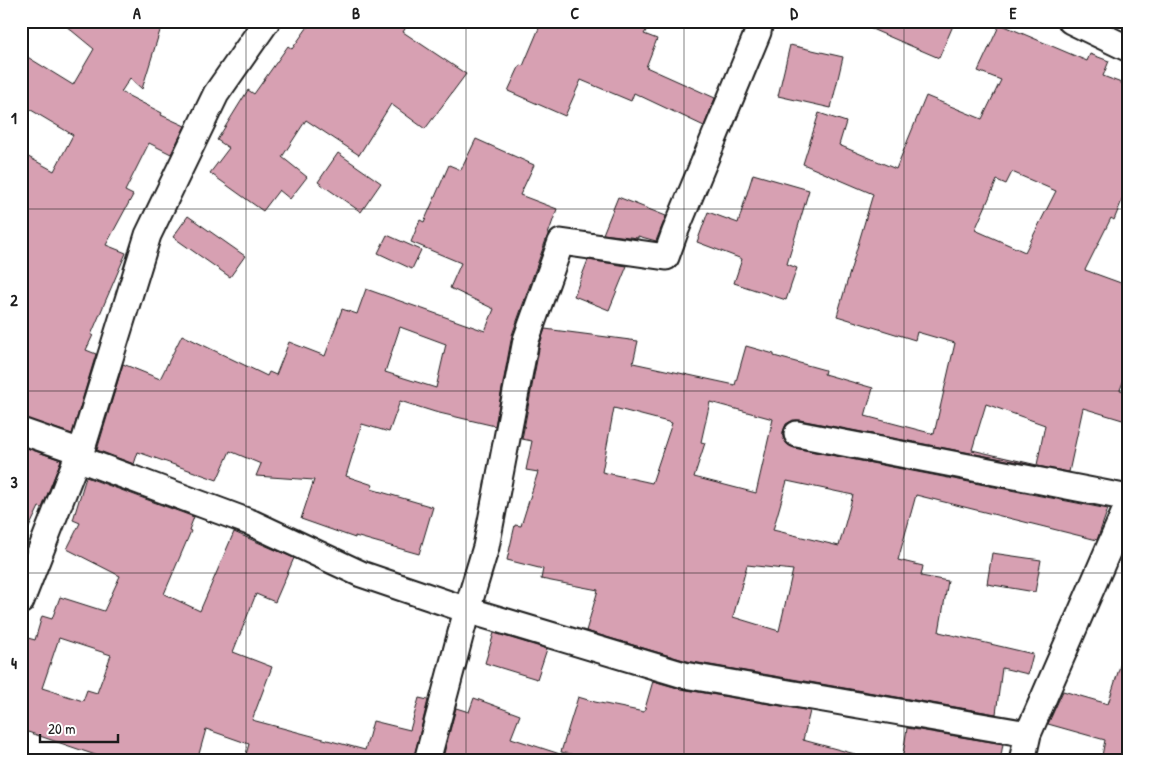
<svg xmlns="http://www.w3.org/2000/svg" width="1150" height="782" viewBox="0 0 1150 782" font-family="'Patrick Hand',sans-serif">
  <style>
    .building { fill: #d7a0b2; stroke: #1c1c1c; fill-rule: evenodd }
    .lines { fill: none; stroke-linecap: round; stroke-linejoin: round }
    .minor-casing { stroke: #1c1c1c; stroke-width: 29 }
    .minor { stroke: #fff; stroke-width: 25 }
    .grid { fill: none; stroke: #1c1c1c; stroke-width: 1; stroke-opacity: 0.55 }
    .neatline { fill: none; stroke: #1c1c1c; stroke-width: 2 }
    .grid-label { font-size: 16px; text-anchor: middle; font-weight: bold; fill: #1c1c1c }
  </style>
  <rect width="100%" height="100%" fill="#fff"/>
  <filter id="ink" filterUnits="userSpaceOnUse"><feTurbulence type="fractalNoise" baseFrequency=".02" numOctaves="2"/><feDisplacementMap in="SourceGraphic" scale="10" xChannelSelector="R" yChannelSelector="G"/><feConvolveMatrix kernelMatrix="1 2 1 2 8 2 1 2 1" color-interpolation-filters="sRGB"/></filter>
  <g filter="url(#ink)">
    <path class="building" d="M60,21H163L142,89L130,78L121,92L162,113L161,115L185,126L171,154L149,143L125,191L133,195L106,245L126,253L91,335H93L86,350L96,354L72,434L21,417V153L54,171L73,135L21,104V53L73,85L94,49Z
      M312,21H410L403,32L466,74L425,129L391,104L359,155L306,120L282,157L307,177L290,199L279,190L263,211L210,173L229,148L217,140L248,90L254,94L288,46L292,49Z
      M542,21H652L644,34L657,39L646,67L715,98L704,126L634,93L631,101L581,80L565,116L508,91L520,65L523,66Z
      M853,21H955L939,58Z
      M1000,24L1087,61L1090,54L1109,61L1103,76L1129,86V183L1114,220L1111,218L1085,270L1129,286V366L1120,390L1129,392V422L1083,408L1069,472L800,420H793L786,424L783,432V438L787,444L794,448L1108,509L1097,540L916,495L898,560L923,566L921,576L948,581L939,632L1033,654L1028,674L1002,668L996,714L687,661L586,631L598,590L541,579L543,569L507,560L515,525L521,526L538,472L526,470L532,441L522,439L540,344L545,329L638,341L633,363L735,385L746,346L774,354V356L825,370L824,374L873,388L865,416L934,434L955,343L917,332L915,340L837,316L873,194L803,164L819,113L846,122L839,145L896,169L926,96L982,119L1001,80L978,71ZM1012,172L1056,191L1025,252L975,230L997,180L1006,184ZM710,402L773,419L756,493L694,477L705,443L701,442ZM986,404L1045,425L1037,465L972,450ZM614,408L672,423L652,483L602,472ZM787,481L853,495L839,546L773,530ZM747,565L793,570L779,631L733,617Z
      M790,45L843,57L831,108L778,96Z
      M476,139L534,165L520,195L557,209L512,335L495,426L435,412L400,401L389,432L362,424L346,476L373,485L371,489L433,507L419,554L355,536V538L301,519L314,480L256,476L261,464L230,451L217,480L138,452L134,464L97,450L123,364L160,379L182,335L267,376L269,372L276,375L289,342L325,356L342,309L357,314L366,289L485,331L494,309L450,288L461,263L411,242L420,220L424,222L449,165L461,170ZM400,327L446,344L436,388L385,372Z
      M338,153L381,183L361,212L318,182Z
      M753,174L809,190L787,264L797,268L786,300L734,283L742,259L697,242L708,212L738,223Z
      M618,197L666,216L656,241L638,236V238L603,234Z
      M188,216L245,256L230,277L173,237Z
      M387,235L421,250L412,269L378,253Z
      M588,260L627,266L609,310L574,296Z
      M21,446L61,460L42,508L39,507L21,544Z
      M86,477L194,517L189,530L191,531L164,594L200,611L234,532L294,558L275,602L256,594L233,652L272,667L252,720L365,750L373,721L410,730L419,698L428,700L413,761H244L249,744L206,729L197,761H113L28,732L25,739L21,738V636L35,640L42,616L52,619L60,597L104,611L120,576L67,549L80,523L73,520ZM59,638L111,655L97,693L87,690L83,701L42,688Z
      M992,553L1041,560L1035,592L987,584Z
      M494,633L547,649L537,679L485,663Z
      M1124,653L1129,654V761H1101L1105,740L1048,724L1063,691L1108,704Z
      M653,681L681,689L810,711L803,740L855,754V761H602L561,752L578,697L595,702L644,712Z
      M474,698L520,715L511,738L569,757L568,761H442L456,708L469,712Z
      M907,728L1003,744L1000,761H902Z"/>
    <g class="lines">
      <defs>
        <path id="minor" d="M1071,21L1129,49
          M21,431L81,452L77,458L252,523L361,574L467,610L684,675L1028,734
          M797,434L1129,498
          M81,452L148,235L216,94L267,21
          M21,601L77,458
          M427,761L467,610L486,547L526,340L561,242L666,257L675,232L758,32L760,21
          M1022,761L1028,734L1129,502"/>
      </defs>
      <use href="#minor" class="minor-casing"/>
      <use href="#minor" class="minor"/>
    </g>
  </g>
  <path class="grid" d="M246,21V761M466,21V761M684,21V761M904,21V761M21,209H1129M21,391H1129M21,573H1129"/>
  <rect width="1150" height="782" fill="none" stroke="#fff" stroke-width="55"/>
  <path d="M40 734v8h78v-8" fill="none" stroke="#1c1c1c" stroke-width="2.5"/>
  <text x="48" y="734" font-size="15" fill="#1c1c1c" stroke="#ffffff" stroke-width="4" paint-order="stroke">20 m</text>
  <rect x="28" y="28" width="1094" height="726" class="neatline"/>
  <g class="grid-label">
    <text x="137" y="19">A</text>
    <text x="356" y="19">B</text>
    <text x="575" y="19">C</text>
    <text x="794" y="19">D</text>
    <text x="1013" y="19">E</text>
    <text x="14" y="124">1</text>
    <text x="14" y="306">2</text>
    <text x="14" y="488">3</text>
    <text x="14" y="669">4</text>
  </g>
</svg>
